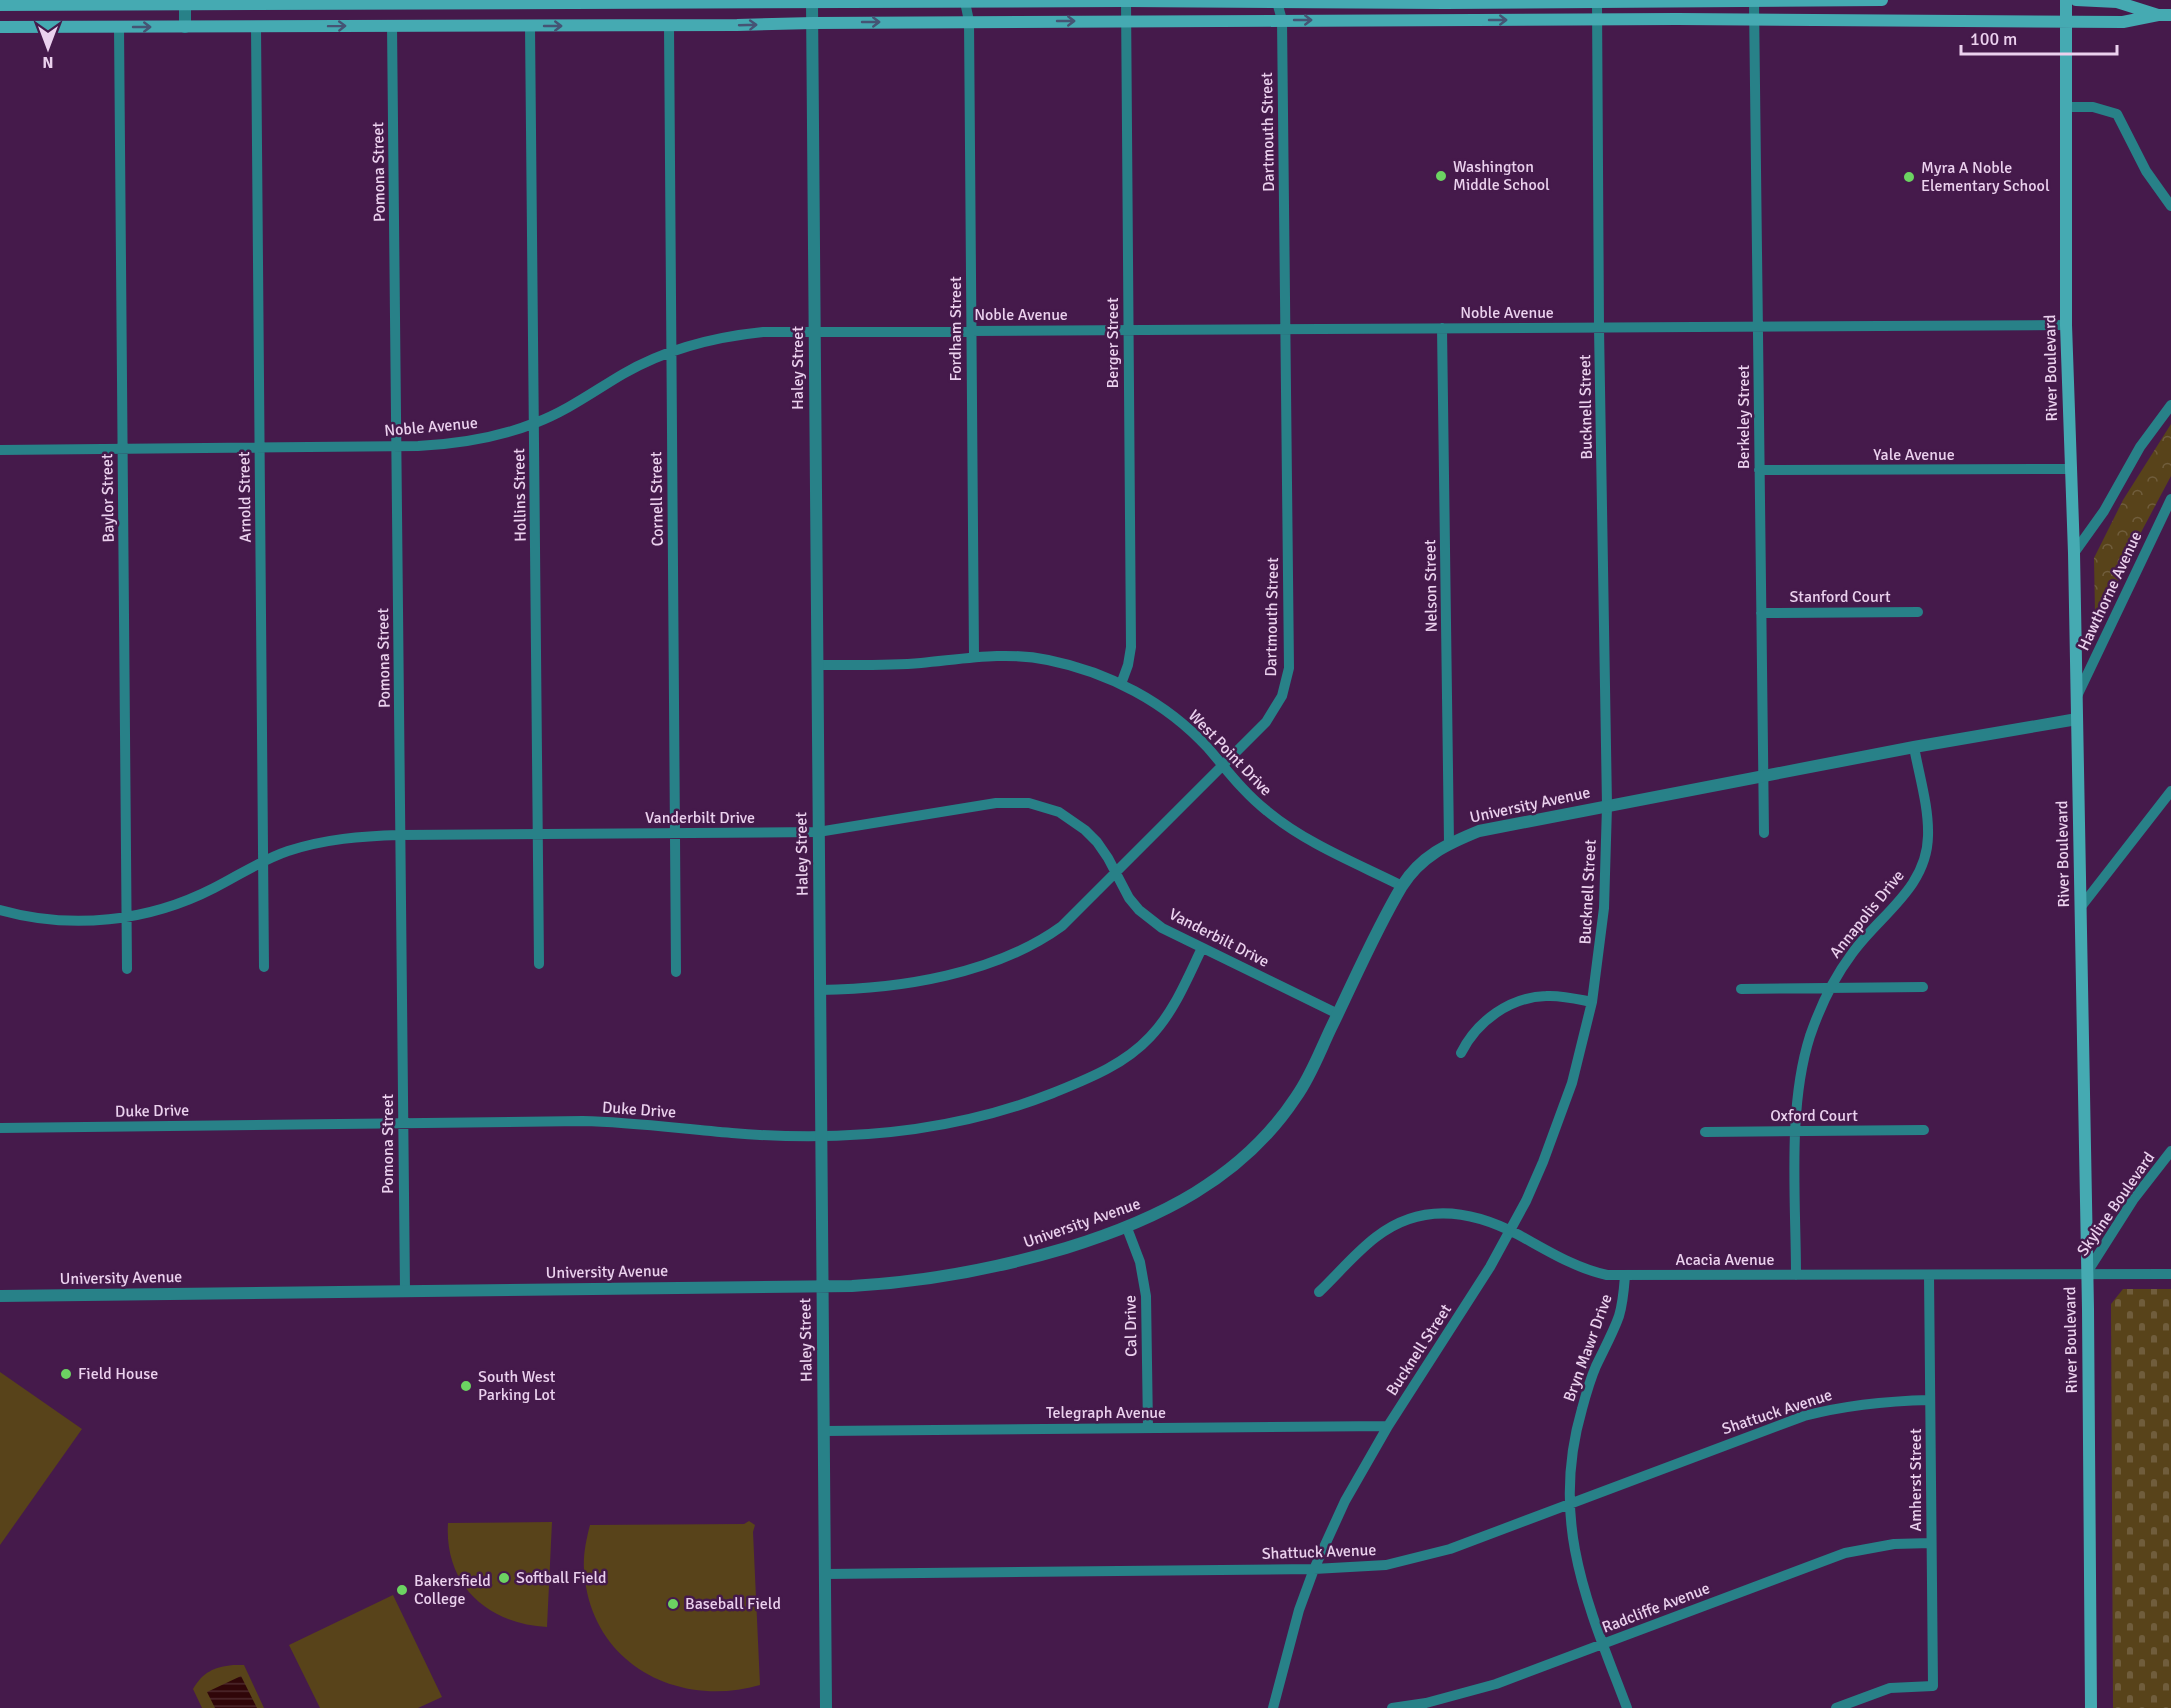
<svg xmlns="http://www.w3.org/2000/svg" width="2171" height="1708" viewBox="0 0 2171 1708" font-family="Signika,sans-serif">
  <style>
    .cemetery { fill: url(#cemetery-stones) }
    .park { fill: url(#park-crowns) }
    .garden { fill: #58431a }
    .water { fill: url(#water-rules) }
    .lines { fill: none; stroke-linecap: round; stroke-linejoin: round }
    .minor { stroke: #288188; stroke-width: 10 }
    .tertiary { stroke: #288188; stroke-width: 12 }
    .secondary { stroke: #45aab2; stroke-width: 12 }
    .oneway { stroke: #455474 }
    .poi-dot { fill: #6cd362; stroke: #451a4b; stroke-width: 2 }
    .labels { text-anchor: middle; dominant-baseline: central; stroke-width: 5; stroke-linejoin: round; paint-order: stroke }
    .street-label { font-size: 16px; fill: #ebd1ee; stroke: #451a4b }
    .poi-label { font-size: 16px; fill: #ebd1ee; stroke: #451a4b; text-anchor: start }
  </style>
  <defs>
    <pattern id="cemetery-stones" width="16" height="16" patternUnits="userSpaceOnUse" patternTransform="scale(1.5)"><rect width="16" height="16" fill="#58431a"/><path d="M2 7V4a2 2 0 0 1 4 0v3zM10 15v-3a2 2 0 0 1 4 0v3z" fill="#705d3c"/></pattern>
    <pattern id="park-crowns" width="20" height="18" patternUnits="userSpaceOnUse" patternTransform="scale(1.5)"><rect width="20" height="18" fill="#58431a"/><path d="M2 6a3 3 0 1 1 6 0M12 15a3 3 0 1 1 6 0" fill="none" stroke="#705d3c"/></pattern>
    <pattern id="water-rules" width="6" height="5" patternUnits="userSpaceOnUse" patternTransform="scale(1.5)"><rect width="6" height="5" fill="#300609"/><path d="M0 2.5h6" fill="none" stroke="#4e292d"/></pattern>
  </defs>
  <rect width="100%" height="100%" fill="#451a4b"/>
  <path class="cemetery" d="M2123,1289H2171V1708H2113L2111,1304Z"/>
  <path class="park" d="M2171,424V476L2129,555L2104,615L2097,618L2095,614L2094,558L2123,500Z"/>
  <path class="garden" d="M0,1372L82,1429L0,1545Z
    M749,1521L755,1525L753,1532L760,1685C681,1708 596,1667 585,1580C582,1561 585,1544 590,1525L744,1524Z
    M552,1522L547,1627C488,1624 444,1585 448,1523Z
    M393,1595L442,1697L418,1708H320L289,1645Z
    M233,1665H244L264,1708H202L193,1689C203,1672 214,1667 233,1665Z"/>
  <path class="water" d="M241,1676L257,1708H215L207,1692Z"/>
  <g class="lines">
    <path class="minor" d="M965,2L969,21L974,656
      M1754,2L1764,833
      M392,25L405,1291
      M530,26L539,964
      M669,26L676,972
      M119,27L127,969
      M256,27L264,967
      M2066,107H2093L2117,114L2146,171L2171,206
      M1442,328L1449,843
      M0,450L418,446C459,444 497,438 535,423C567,411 594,391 623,374C666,349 714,337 763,332L2066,325
      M1759,470L2070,469
      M2074,553L2104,511L2140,447L2171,405
      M1761,613L1918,612
      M817,665C851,665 887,666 921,663C964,659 1005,651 1048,660C1108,672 1166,702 1208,748C1227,770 1244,793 1267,811C1307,844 1356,863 1402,886
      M1121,684L1128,665L1131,647L1126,0
      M2077,696L2171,499
      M2080,908L2171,791
      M0,910C71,930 148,922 214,888C238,876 261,860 288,851C325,839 361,836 400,835L818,832L996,803H1029L1059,812L1085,830L1097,842L1108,858L1129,898L1139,910L1162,928L1338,1014
      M1741,989L1923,987
      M820,990C900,989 996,974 1062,926L1266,722L1282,696L1289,668L1282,20L1277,2
      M1461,1053C1477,1021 1510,997 1546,996C1562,995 1577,999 1592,1002
      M0,1128L583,1121C633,1122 682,1129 732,1133C839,1142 952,1133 1053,1093C1087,1079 1124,1065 1150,1037C1174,1012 1187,979 1202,948
      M1705,1132L1924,1130
      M1127,1228L1140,1262L1146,1296L1148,1428
      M2086,1274L2133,1200L2171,1151
      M1796,1275C1796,1200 1787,1108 1810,1036C1820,1007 1833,979 1851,955C1878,916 1927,889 1928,836C1929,807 1919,775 1914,747
      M1625,1276C1624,1289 1623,1303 1619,1316C1613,1333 1604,1349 1596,1366C1590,1380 1586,1394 1582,1409C1549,1522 1588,1605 1627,1708
      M1319,1292C1338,1274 1355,1253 1376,1237C1421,1202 1472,1210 1519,1235C1548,1251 1575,1268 1607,1275L2171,1274
      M824,1431L1388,1426
      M825,1574L1314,1569L1386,1565L1450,1549L1804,1416C1846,1405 1887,1401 1930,1400
      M1273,1708L1299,1610L1314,1569L1345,1501L1388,1426L1490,1267L1526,1201L1543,1162L1572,1083L1592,1002L1604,908L1607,806L1599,328L1597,2
      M1392,1708L1426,1703L1496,1684L1845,1553L1894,1544L1931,1543
      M1836,1708L1890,1688L1933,1686L1929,1275"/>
    <path class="tertiary" d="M185,0V27
      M812,3L826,1708
      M0,1296L852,1286C925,1282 995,1269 1066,1248C1157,1220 1242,1179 1296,1097C1311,1076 1320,1051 1331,1028C1354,981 1375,931 1402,886C1421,856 1447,844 1479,831L1914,747L2077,719"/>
    <path class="secondary" d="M2066,0V325L2074,553L2088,1309L2091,1708
      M2076,0L2117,2L2158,15H2171
      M0,5L1126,1L1445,3L1882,0
      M0,27L737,25L813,23L1677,19L2123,22L2158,15"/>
  </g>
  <defs><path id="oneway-shaft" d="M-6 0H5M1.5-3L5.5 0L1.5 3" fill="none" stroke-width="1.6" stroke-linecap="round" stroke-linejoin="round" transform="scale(1.5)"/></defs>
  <g class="oneway">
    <use href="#oneway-shaft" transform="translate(1303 20)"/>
    <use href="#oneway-shaft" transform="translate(1498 20)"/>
    <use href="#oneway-shaft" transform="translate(1066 21)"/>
    <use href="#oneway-shaft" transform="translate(871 22)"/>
    <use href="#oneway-shaft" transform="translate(748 25) rotate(-2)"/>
    <use href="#oneway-shaft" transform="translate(337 26) rotate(-1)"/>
    <use href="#oneway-shaft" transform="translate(553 26)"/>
    <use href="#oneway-shaft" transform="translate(142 27)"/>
  </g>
  <g class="poi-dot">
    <circle cx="1441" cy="176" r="6"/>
    <circle cx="1909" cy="177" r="6"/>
    <circle cx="66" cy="1374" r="6"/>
    <circle cx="466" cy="1386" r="6"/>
    <circle cx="504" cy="1578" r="6"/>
    <circle cx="402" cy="1590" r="6"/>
    <circle cx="673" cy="1604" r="6"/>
  </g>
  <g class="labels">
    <g class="street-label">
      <text transform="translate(1268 132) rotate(-91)">Dartmouth Street</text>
      <text transform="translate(379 172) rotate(-91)">Pomona Street</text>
      <text x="1507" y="313">Noble Avenue</text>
      <text x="1021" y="315">Noble Avenue</text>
      <text transform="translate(956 329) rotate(-90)">Fordham Street</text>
      <text transform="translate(1113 343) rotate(-90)">Berger Street</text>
      <text transform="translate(798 368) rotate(-90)">Haley Street</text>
      <text transform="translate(2051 368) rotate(-91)">River Boulevard</text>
      <text transform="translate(1586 407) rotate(-91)">Bucknell Street</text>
      <text transform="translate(1744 417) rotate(-90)">Berkeley Street</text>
      <text transform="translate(431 427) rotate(-5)">Noble Avenue</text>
      <text x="1914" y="455">Yale Avenue</text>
      <text transform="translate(520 495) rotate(-91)">Hollins Street</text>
      <text transform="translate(245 497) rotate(-91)">Arnold Street</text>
      <text transform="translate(108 498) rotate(-91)">Baylor Street</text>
      <text transform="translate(657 499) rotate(-91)">Cornell Street</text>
      <text transform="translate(1431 586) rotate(-91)">Nelson Street</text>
      <text transform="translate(2110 591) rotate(-65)">Hawthorne Avenue</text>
      <text x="1840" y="597">Stanford Court</text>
      <text transform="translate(1272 617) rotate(-89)">Dartmouth Street</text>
      <text transform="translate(384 658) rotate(-91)">Pomona Street</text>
      <text transform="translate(1230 753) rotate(46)">West Point Drive</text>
      <text transform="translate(1530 805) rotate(-12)">University Avenue</text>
      <text x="700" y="818">Vanderbilt Drive</text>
      <text transform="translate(802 854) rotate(-91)">Haley Street</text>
      <text transform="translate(2063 854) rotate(-91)">River Boulevard</text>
      <text transform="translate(1588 892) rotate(-87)">Bucknell Street</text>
      <text transform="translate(1867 914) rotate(-51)">Annapolis Drive</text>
      <text transform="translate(1219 938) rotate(27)">Vanderbilt Drive</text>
      <text transform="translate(639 1110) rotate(4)">Duke Drive</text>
      <text transform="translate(152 1111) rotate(-1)">Duke Drive</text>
      <text x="1814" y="1116">Oxford Court</text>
      <text transform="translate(388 1144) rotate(-90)">Pomona Street</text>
      <text transform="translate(2116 1204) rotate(-55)">Skyline Boulevard</text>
      <text transform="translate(1082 1223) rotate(-19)">University Avenue</text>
      <text x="1725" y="1260">Acacia Avenue</text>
      <text transform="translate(607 1272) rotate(-1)">University Avenue</text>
      <text transform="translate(121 1278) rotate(-1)">University Avenue</text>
      <text transform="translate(1131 1326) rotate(-91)">Cal Drive</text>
      <text transform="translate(806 1340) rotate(-91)">Haley Street</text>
      <text transform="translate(2071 1340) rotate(-91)">River Boulevard</text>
      <text transform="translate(1588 1348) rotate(-70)">Bryn Mawr Drive</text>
      <text transform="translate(1419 1350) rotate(-57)">Bucknell Street</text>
      <text transform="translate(1777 1412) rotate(-18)">Shattuck Avenue</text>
      <text x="1106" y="1413">Telegraph Avenue</text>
      <text transform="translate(1916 1480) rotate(-90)">Amherst Street</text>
      <text transform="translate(1319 1552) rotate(-2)">Shattuck Avenue</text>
      <text transform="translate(1656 1608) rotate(-21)">Radcliffe Avenue</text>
    </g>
    <g class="poi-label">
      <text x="1453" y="167">Washington<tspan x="1453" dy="18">Middle School</tspan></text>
      <text x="1921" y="168">Myra A Noble<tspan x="1921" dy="18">Elementary School</tspan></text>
      <text x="78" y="1374">Field House</text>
      <text x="478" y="1377">South West<tspan x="478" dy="18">Parking Lot</tspan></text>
      <text x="516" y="1578">Softball Field</text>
      <text x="414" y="1581">Bakersfield<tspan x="414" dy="18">College</tspan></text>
      <text x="685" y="1604">Baseball Field</text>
    </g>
  </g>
  <g transform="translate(48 48) rotate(180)" stroke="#451a4b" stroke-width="4.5" paint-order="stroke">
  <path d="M0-4.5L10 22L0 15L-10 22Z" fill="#ebd1ee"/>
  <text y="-9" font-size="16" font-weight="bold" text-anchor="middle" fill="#ebd1ee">N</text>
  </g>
  <path d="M1961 45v9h156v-9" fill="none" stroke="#ebd1ee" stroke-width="3"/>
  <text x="1970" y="45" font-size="18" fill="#ebd1ee" stroke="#451a4b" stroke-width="4.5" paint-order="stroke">100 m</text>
</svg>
